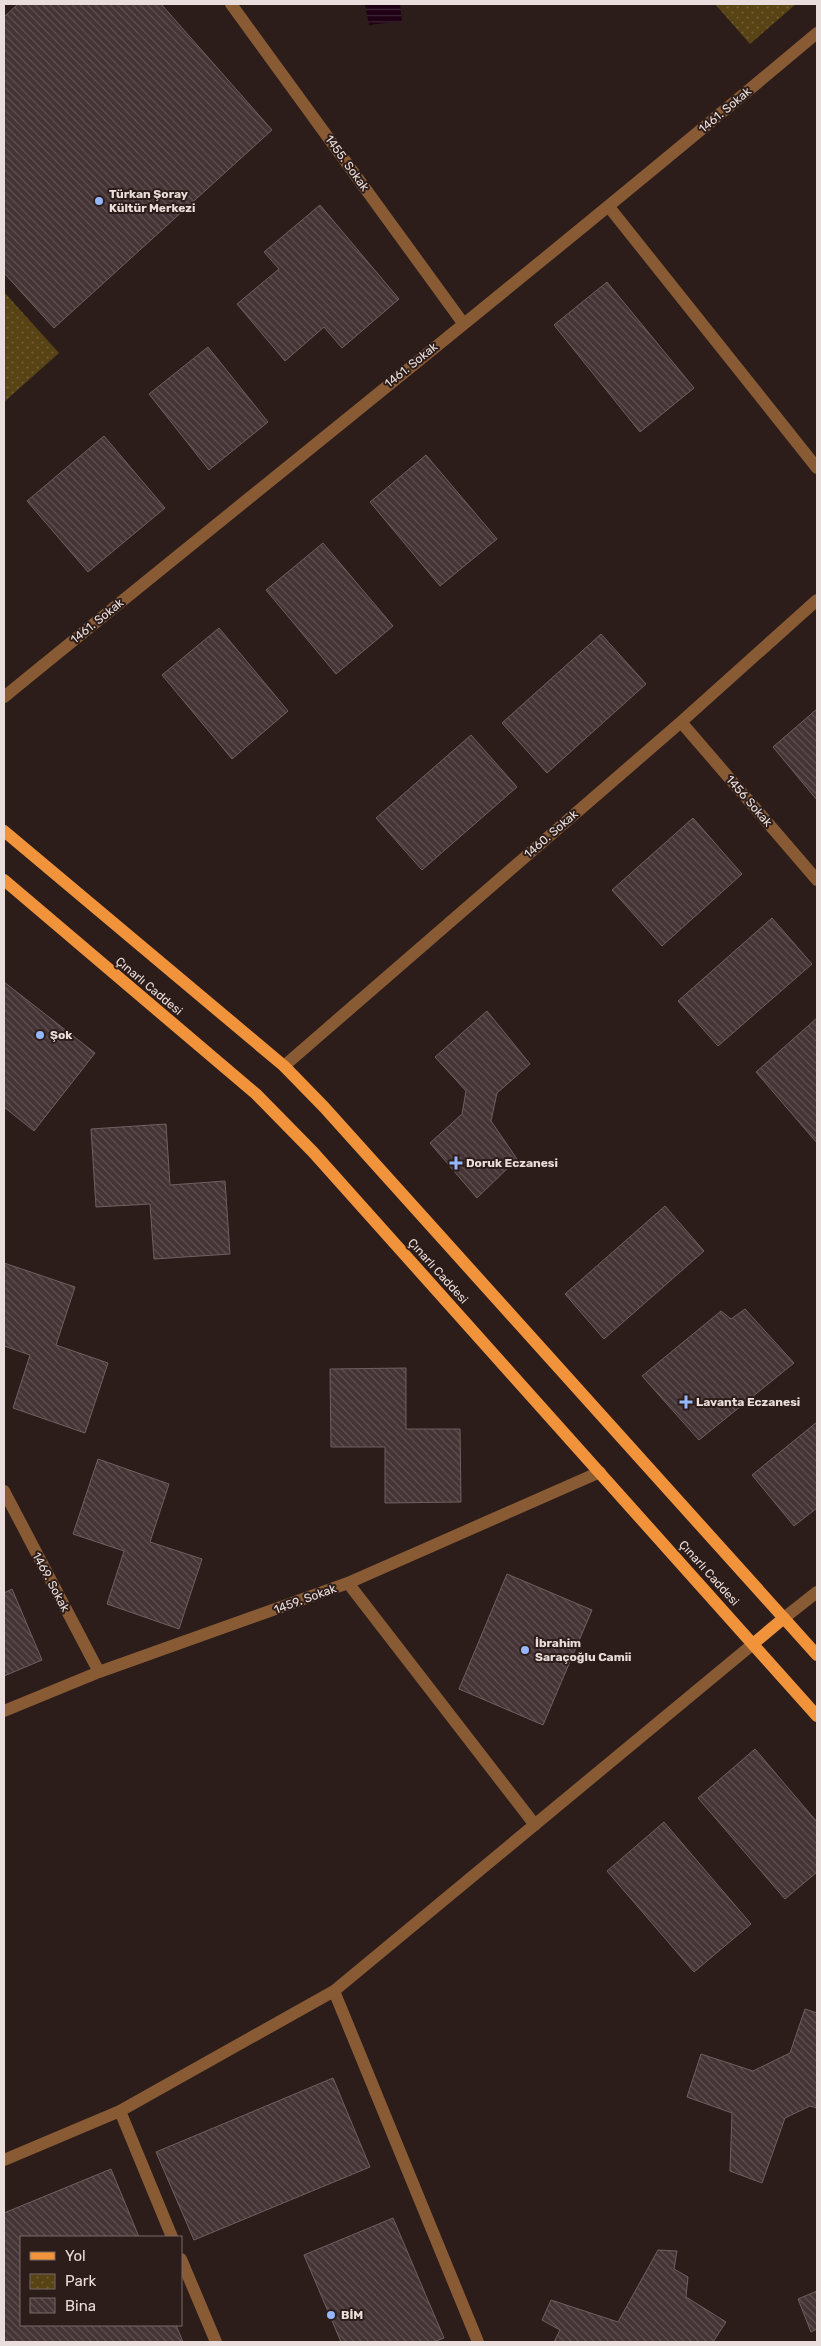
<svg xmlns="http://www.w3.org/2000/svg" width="821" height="2346" viewBox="0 0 821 2346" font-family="Rubik,sans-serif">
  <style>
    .park { fill: url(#park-dots) }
    .water { fill: url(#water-rules) }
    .building { fill: url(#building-back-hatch); stroke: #715e61 }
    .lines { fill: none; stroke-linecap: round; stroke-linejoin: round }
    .minor { stroke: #895b35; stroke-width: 12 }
    .major { stroke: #f1933a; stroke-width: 12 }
    .poi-dot { fill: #94b7fd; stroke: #2d1d1a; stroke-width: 2 }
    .labels { text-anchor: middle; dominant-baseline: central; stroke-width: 4; stroke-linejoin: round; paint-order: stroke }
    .street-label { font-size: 12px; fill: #e9dedb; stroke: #2d1d1a }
    .poi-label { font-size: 12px; font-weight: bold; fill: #e9dedb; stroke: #2d1d1a; text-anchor: start }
  </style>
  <defs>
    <pattern id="park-dots" width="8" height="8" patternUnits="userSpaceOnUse" patternTransform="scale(1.25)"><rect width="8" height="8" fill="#574314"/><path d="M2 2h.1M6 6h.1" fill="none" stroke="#6f5e36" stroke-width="1.8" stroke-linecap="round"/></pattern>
    <pattern id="water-rules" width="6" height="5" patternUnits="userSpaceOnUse" patternTransform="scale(1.25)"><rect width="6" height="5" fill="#1f0015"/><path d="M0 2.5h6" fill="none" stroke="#402536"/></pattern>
    <pattern id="building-back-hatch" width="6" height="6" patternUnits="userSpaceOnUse" patternTransform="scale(1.25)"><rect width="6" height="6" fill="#453436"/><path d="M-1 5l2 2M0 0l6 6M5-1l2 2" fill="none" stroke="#605152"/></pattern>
  </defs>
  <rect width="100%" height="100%" fill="#2d1d1a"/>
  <path class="park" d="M715,4H796L750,44Z
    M4,292L59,353L4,402Z"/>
  <path class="water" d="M365,4H400L402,21L369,25Z"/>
  <path class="building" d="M18,4H161L272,130L54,328L4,273V17Z
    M320,205L399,299L342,348L324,327L285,361L237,304L279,269L264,252Z
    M607,282L694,388L640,432L554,325Z
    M208,347L268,422L209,470L149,394Z
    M104,436L165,508L88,572L27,501Z
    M426,455L497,539L440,586L370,502Z
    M323,543L393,626L336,674L266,590Z
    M219,628L288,711L232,759L162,675Z
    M601,634L646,684L547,773L502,723Z
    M817,709V800L773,747Z
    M471,735L517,787L422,870L376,818Z
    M693,818L742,874L662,946L612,890Z
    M772,918L812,964L718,1046L678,1001Z
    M4,982L95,1053L34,1131L4,1107Z
    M487,1011L530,1064L497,1093L491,1121L517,1159L477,1198L430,1143L462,1114L466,1091L435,1057Z
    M817,1018V1143L756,1072Z
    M166,1124L170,1185L225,1181L230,1254L154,1259L150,1204L96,1207L91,1129Z
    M665,1206L704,1251L604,1339L565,1294Z
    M4,1263L75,1287L56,1345L108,1363L85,1433L13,1408L30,1355L4,1346Z
    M745,1309L794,1363L699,1440L642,1376L721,1311L731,1319Z
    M406,1368V1429H460L461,1502L385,1503V1447H331L330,1369Z
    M817,1422V1508L794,1526L752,1475Z
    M98,1459L169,1484L150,1542L202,1559L179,1629L107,1604L124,1551L73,1534Z
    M507,1574L592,1610L543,1725L459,1689Z
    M12,1589L42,1660L4,1676V1593Z
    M755,1749L817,1822V1872L785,1899L698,1798Z
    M664,1822L751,1924L694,1972L607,1871Z
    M805,2009L817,2013V2108L810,2106L785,2118L762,2183L730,2171L732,2113L687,2097L701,2054L753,2071L790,2053Z
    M333,2078L370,2167L194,2240L156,2152Z
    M111,2169L139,2237H21V2325H176L183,2342H4V2213Z
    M393,2218L444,2338L433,2342H341L304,2255Z
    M658,2250L677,2251L674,2269L688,2277L686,2297L726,2322L713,2342H554L560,2330L542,2320L551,2300L618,2322Z
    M817,2291V2329L811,2332L798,2299Z"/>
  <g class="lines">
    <path class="minor" d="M231,4L463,323
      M609,207L817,468
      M4,697C275,476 549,258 817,33
      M681,722L817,880
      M284,1066L681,722L817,600
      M4,1491L99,1672
      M348,1583L535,1825
      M784,1618L817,1592
      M4,1711L99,1672L348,1583L600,1472
      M334,1991L478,2342
      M120,2111L172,2237
      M4,2160L120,2111L334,1991L753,1644
      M181,2259L216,2342"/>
    <path class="major" d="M4,831L284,1066L324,1107L817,1655
      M4,880L256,1094L313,1152L817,1716
      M753,1644L784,1618"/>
  </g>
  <g class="poi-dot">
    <circle cx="99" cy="201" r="5"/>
    <circle cx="40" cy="1035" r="5"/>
    <path d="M453.5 1155.5h5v5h5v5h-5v5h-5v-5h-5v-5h5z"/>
    <path d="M683.5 1394.5h5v5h5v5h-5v5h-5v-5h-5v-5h5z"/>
    <circle cx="525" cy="1650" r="5"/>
    <circle cx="331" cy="2315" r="5"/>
  </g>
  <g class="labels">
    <g class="street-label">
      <text transform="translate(725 110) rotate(-40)">1461. Sokak</text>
      <text transform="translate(347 163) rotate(54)">1455. Sokak</text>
      <text transform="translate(411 365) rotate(-39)">1461. Sokak</text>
      <text transform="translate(97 621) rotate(-39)">1461. Sokak</text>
      <text transform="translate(749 801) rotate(49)">1456 Sokak</text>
      <text transform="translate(551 834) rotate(-41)">1460. Sokak</text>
      <text transform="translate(149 986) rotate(40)">Çınarlı Caddesi</text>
      <text transform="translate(438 1271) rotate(48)">Çınarlı Caddesi</text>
      <text transform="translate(709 1573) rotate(48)">Çınarlı Caddesi</text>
      <text transform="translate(51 1582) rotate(62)">1469. Sokak</text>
      <text transform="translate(305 1599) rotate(-20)">1459. Sokak</text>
    </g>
    <g class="poi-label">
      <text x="109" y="194">Türkan Şoray<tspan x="109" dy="14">Kültür Merkezi</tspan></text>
      <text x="50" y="1035">Şok</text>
      <text x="466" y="1163">Doruk Eczanesi</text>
      <text x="696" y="1402">Lavanta Eczanesi</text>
      <text x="535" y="1643">İbrahim<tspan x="535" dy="14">Saraçoğlu Camii</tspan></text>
      <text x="341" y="2315">BİM</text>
    </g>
  </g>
  <rect width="821" height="2346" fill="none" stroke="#e9dedb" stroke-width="10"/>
  <rect x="20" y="2236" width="162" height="90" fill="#2d1d1a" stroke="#786a67"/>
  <rect x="30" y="2252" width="25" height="8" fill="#f1933a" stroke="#786a67"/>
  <text x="65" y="2261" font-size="15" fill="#e9dedb">Yol</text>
  <rect x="30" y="2274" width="25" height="15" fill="url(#park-dots)" stroke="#786a67"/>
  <text x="65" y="2286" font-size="15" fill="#e9dedb">Park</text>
  <rect x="30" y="2298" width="25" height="15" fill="url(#building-back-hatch)" stroke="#786a67"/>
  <text x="65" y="2311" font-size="15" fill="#e9dedb">Bina</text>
</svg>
